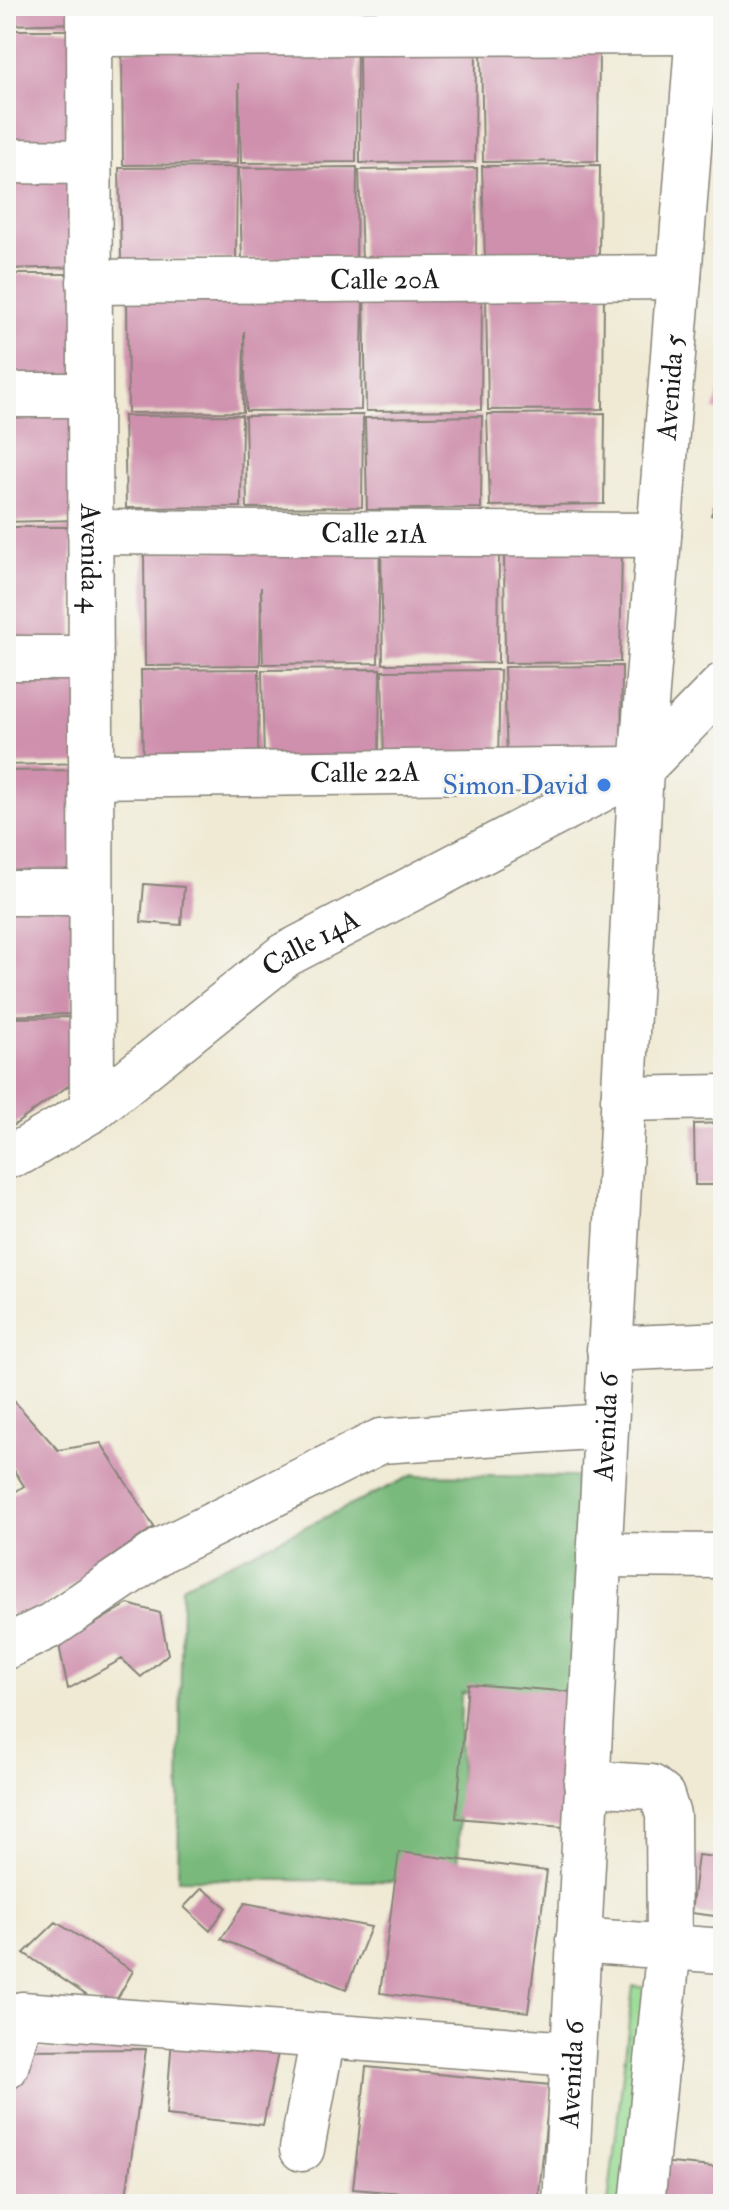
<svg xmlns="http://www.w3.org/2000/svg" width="729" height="2210" viewBox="0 0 729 2210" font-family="'IM FELL Double Pica',serif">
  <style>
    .green { fill: #97da92; stroke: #5a7b57; stroke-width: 2 }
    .forest { fill: #79ba7c; stroke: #4a6b4c; stroke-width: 2 }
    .building { fill: #cf90ad }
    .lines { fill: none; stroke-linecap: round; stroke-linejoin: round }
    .street-casing { stroke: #868378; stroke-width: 47 }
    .street { stroke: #fff; stroke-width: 44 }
    .shop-dot { fill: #3f7fe0; stroke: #f6f6f2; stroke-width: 3 }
    .labels { text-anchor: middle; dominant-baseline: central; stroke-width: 6; stroke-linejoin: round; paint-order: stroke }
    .street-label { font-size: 28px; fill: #1c1c1c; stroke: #f6f6f2 }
    .shop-label { font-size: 28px; fill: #366cbe; stroke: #f6f6f2; text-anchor: end }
  </style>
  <rect width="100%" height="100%" fill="#f6f6f2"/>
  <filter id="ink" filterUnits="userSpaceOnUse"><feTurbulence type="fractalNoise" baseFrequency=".0125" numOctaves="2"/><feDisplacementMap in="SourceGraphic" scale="16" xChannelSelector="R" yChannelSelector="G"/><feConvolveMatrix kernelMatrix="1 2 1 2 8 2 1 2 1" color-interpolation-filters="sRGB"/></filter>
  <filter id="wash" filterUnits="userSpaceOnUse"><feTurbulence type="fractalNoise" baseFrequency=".006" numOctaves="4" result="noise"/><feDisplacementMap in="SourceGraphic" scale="32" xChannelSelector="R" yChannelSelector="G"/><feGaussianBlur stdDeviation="1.8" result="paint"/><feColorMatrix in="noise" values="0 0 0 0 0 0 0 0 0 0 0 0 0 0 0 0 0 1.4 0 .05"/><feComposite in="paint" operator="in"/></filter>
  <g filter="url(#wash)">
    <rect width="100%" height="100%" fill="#f0ead4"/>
    <path class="green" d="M633,1986L662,1990L636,2204H608Z"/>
    <path class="forest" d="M413,1475L576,1477L573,1695L461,1693L458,1882L178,1879L182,1586Z"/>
    <g id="blocks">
      <path class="building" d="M6,6H82V23L6,25Z
        M115,6H230V12L115,14Z
        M236,6H350V12L236,14Z
        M356,6H471V13L356,16Z
        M479,6H593V10L479,11Z
        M604,6H634V8L604,11Z
        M6,30H80V142L6,143Z
        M476,46L475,162L360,163L359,48Z
        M599,46L598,161L483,162L481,47Z
        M357,47L356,162L241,163L239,83L238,164L123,165L122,50Z
        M6,156H84L83,267L6,269Z
        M600,165L599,256L485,258L482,166Z
        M237,167L236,259L121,260L119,168Z
        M357,167L356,259L242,260L239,168Z
        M477,168L476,260L362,262L359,170Z
        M6,274H82L81,385L6,387Z
        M604,294L603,409L488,410L486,295Z
        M363,295L361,410L246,411L244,331L243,412L128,413L127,298Z
        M482,295L481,410L366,411L364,296Z
        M722,379L723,380V412L714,410Z
        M6,409H75V520L6,522Z
        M605,413L604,504L490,506L487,414Z
        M242,415L241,507L126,508L124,416Z
        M363,415L362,507L247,508L245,416Z
        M482,416L481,508L367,510L365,418Z
        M723,486V520L711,515Z
        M6,527H72L73,638L6,640Z
        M380,547L378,663L263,664L261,587L260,665L145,666L144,551Z
        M622,547L620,662L505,663L504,548Z
        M499,548L498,663L383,664L381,549Z
        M6,652H87V763L6,765Z
        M622,666L621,757L507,759L504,667Z
        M259,669L258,760L143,762L141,670Z
        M380,669L379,760L264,762L262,670Z
        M500,670L498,761L384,762L382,671Z
        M84,770L85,881L6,883V771Z
        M144,884L184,887L181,925L141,922Z
        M6,903H74L73,1014L6,1016Z
        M74,1017L72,1083L6,1131V1018Z
        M723,1123V1185H695L694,1124Z
        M719,1220H723V1271H720Z
        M14,1401L58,1450L101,1443L154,1527L17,1623L6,1605V1498L24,1486L6,1458V1406Z
        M128,1604L160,1613L168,1654L141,1677L122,1659L68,1689L59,1645Z
        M468,1684L587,1693L575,1828L456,1818Z
        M399,1852L547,1871L528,2012L380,1993Z
        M698,1855L723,1858V1917L691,1913Z
        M202,1888L226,1907L210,1931L184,1907Z
        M245,1903L371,1927L346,1989L221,1939Z
        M56,1922L133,1971L110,2011L24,1953Z
        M172,2038L279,2048L263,2125L166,2115Z
        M146,2049L125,2204H6V2105L22,2050Z
        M366,2067L550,2085L538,2204L353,2189Z
        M649,2161L723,2168V2204H644Z
        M353,2195L406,2202L405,2204H351Z"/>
    </g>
  </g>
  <g filter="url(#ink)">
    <use href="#blocks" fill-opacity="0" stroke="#868378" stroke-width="2"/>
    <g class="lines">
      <defs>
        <g id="street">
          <path id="s1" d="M89,6L92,1110"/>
          <path d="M89,34L698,32"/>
          <path d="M6,161L89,162"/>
          <path id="s2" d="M89,282L679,277"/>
          <path d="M6,395H89"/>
          <path id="s3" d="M90,532L659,535"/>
          <path d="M6,658H91"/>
          <path id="s4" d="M91,776L630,769"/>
          <path d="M6,893H91"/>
          <path d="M623,1099L723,1097"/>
          <path id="s5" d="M6,1156L21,1152L92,1110L285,955L641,769L723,685"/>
          <path d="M609,1349L723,1344"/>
          <path d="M599,1555L723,1556"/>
          <path d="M6,1647L52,1625L162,1550L381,1441L605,1426"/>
          <path d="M586,1783L651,1787L662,1796L668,1815L669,1946L642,2204"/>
          <path d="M578,1940L723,1951"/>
          <path d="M6,2067L22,2014L572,2054"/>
          <path d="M302,2149L323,2036"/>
          <path id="s6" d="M565,2204L641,769L700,6"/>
        </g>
      </defs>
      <use href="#street" class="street-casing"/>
      <use href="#street" class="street"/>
    </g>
  </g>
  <circle class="shop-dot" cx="604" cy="785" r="8"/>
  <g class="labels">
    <g class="street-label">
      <text stroke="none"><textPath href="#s2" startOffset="296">Calle 20A</textPath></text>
      <text stroke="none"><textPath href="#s6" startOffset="1820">Avenida 5</textPath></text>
      <text stroke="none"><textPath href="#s3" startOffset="284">Calle 21A</textPath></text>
      <text stroke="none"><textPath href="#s1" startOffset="552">Avenida 4</textPath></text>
      <text stroke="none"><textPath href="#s4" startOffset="274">Calle 22A</textPath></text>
      <text stroke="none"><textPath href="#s5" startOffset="374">Calle 14A</textPath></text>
      <text stroke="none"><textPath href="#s6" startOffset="778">Avenida 6</textPath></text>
      <text stroke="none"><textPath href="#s6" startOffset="130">Avenida 6</textPath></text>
    </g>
    <g class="shop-label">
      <text x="588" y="785">Simon David</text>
    </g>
  </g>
  <rect width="729" height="2210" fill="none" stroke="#f6f6f2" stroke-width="32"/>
</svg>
